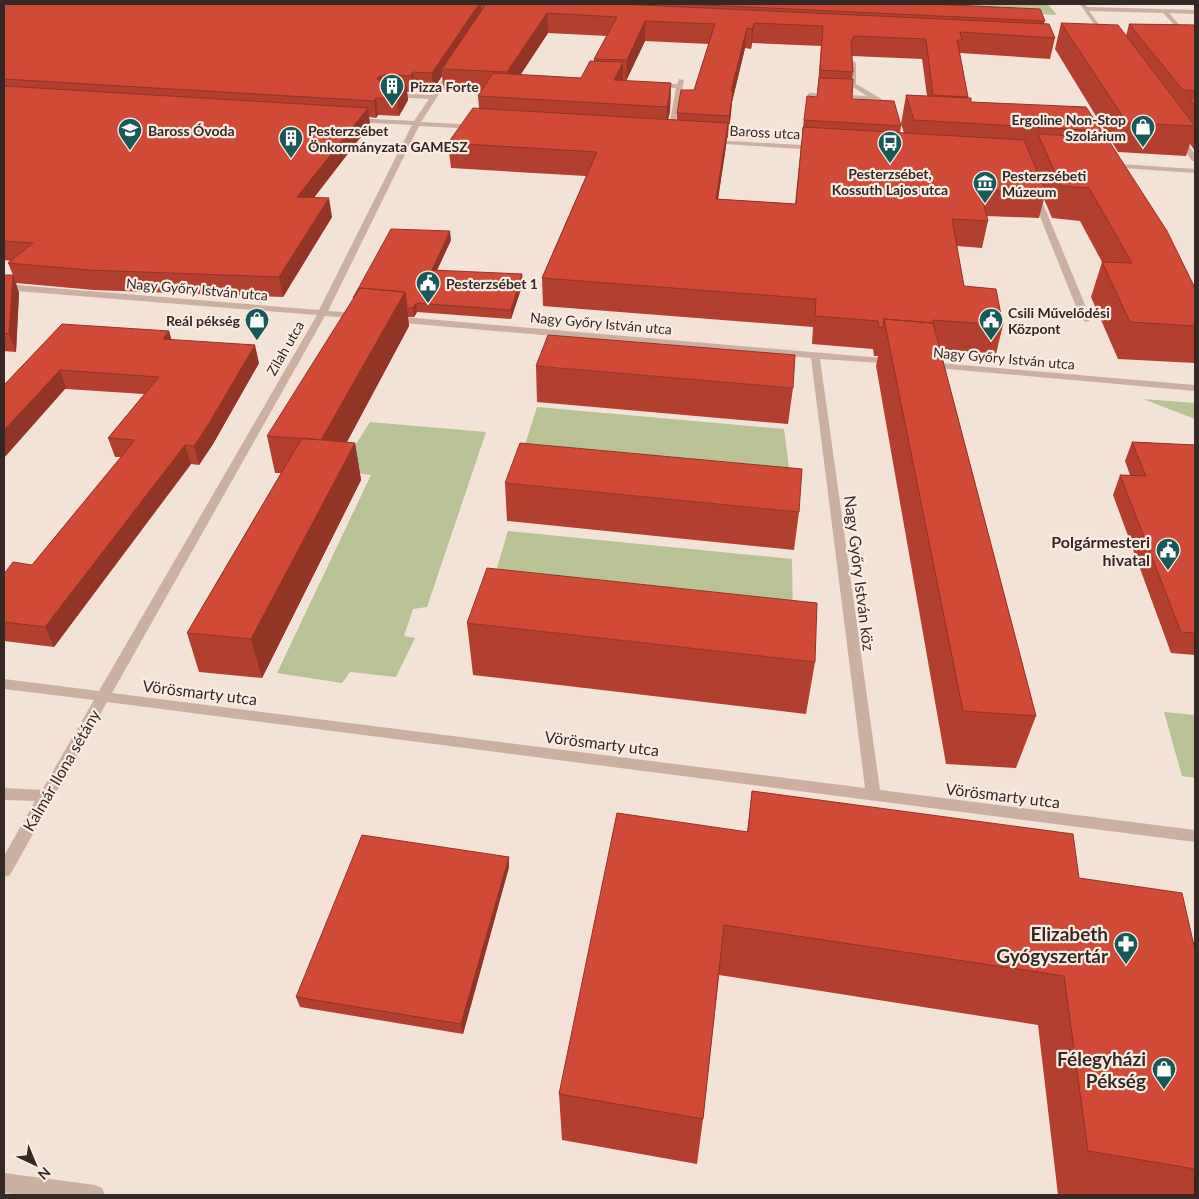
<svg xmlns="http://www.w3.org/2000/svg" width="1199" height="1199" viewBox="0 0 1199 1199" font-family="Lato,sans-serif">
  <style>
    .green { fill: #b8c295 }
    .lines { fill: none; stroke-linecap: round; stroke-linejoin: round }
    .minor { fill: #cbb0a1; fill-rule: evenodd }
    .wall { fill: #b3402f; fill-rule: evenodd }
    .shaded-wall { fill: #923426 }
    .building { fill: #d04a37; stroke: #923426 }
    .labels { text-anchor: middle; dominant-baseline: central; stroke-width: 4.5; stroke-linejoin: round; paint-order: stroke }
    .far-poi-label { font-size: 14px; font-weight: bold; fill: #352825; stroke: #faece2; text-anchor: start }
    .far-street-label { font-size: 14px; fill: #352825; stroke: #faece2 }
    .poi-label { font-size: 16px; font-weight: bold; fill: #352825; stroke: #faece2; text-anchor: end }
    .street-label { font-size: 16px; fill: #352825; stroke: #faece2 }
    .near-poi-label { font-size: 19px; font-weight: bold; fill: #352825; stroke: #faece2; text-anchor: end }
  </style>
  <rect width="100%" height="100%" fill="#f3e2d6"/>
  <path class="green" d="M877,4H1048L1057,15Z
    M1143,399L1195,403V419Z
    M537,407L784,429L791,483L522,454Z
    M370,422L486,432L427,607L413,609L404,636L415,638L396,677L350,672L342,683L277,673L371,475L339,471Z
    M508,531L792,559L793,627L491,588Z
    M1164,712L1195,715V778L1182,776Z"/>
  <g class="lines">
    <path class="minor" d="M1080,4H1085L1087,7L1195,10V14L1169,13L1195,42V47L1163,13L1089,11L1109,38L1104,39Z
      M853,61L856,63V84L880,98L894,109V111H890L875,100L808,96V94L810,93L867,96L850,85V63Z
      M450,68L455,69L421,122L477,125L480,127L477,129L419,126L328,311L360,313L365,316L360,319L325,316L112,693L865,788L811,358L392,322L387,319L392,316L893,359L896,360V364L820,359L880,790L1195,830V842L107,702L10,875L4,877V856L35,801L4,800V788L42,790L94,700L4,689V679L99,691L317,315L4,290V284L319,310L412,125L354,122L351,120L354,118L414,121L429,99L392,97L389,95L392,93L432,95Z
      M679,79L684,80L673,137L670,139L667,137L676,88H656L653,86L656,84H677Z
      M1177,136H1181L1195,154V161H1192L1176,137Z
      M711,140L818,146L822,148L818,150L709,143L708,142Z
      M1105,163L1195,169V173L1108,167L1104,165Z
      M1032,192L1039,194L1091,319L1089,321L1086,322L1081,319L1031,194Z
      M928,362L1195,385V391L925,367L923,365Z
      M4,1173L95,1185L102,1188L105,1195H23L4,1193Z"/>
  </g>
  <path class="wall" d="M4,4H929L1045,21L1044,23L1055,38L1050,59L960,53L968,97V98L971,102L1102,131L1100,138L1195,288V363L1118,359L1091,297L1102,262L1080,221L1052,218L1044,199L1039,218L987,216L988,221L982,248L957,246L964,286L1003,325L996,354L940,349L1036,716L1016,768L946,764L876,366L878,356H874L873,349L812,344L813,327L543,306L542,278L586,176L451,168L448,143L479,108L478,96L480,92L444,90L442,76L433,90L415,89L413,92H407L408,100L399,116L378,115L376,118L369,117L370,125L314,197L332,217L283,297L94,290L16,283L19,293L16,352L4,351V275H13L8,263L11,261L4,260ZM548,33L607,36L594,59V61L581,78L520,75ZM645,41L709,44L694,90L677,113V120L668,119L670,111L671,83L626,81ZM752,43L821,46L817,97L804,118L795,204L718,199L727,138H728L731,114L732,102L745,48L751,49ZM852,56L922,59L927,96L906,95L901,124L904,133H900L901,126L852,99V79L853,72Z
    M1061,23L1126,36L1129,24L1195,25V151L1190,144L1186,156L1118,152L1055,49Z
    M451,240L437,270L523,283L511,319L417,312L414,317H408L409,326L347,442L355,443L361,480L262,678L199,672L187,633L281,473H275L267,436Z
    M169,331L171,339L259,363L213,444L199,465L191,464L54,647L4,641V574L32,565L121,457H115L108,438L144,394L4,385Z
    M536,366L793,388L788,424L537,402Z
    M1132,442L1195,445V655L1171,653L1113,495L1120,475H1130L1125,461Z
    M505,483L799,512L794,550L507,521Z
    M467,623L815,662L806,714L473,675Z
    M752,791L1079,878L1195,950V1195H1058L1038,1025L719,975L703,1119L697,1164L562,1140L559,1094L747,832Z
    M509,867L463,1034L300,1007L296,997Z"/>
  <path class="shaded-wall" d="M479,4H481L482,17L442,69V76L433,90L432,73Z
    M547,13L548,33L508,94L507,72Z
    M645,21V41L626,81L627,60Z
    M754,23L752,43L751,49L752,29Z
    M747,28L745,48L732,102L728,138L731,91Z
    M623,62V89L614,80Z
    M413,72L415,89L413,92L411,76Z
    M382,75L384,91L377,79L378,77Z
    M406,83L408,100L399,116L397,99Z
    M671,83L670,111L665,135L667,107Z
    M376,98L378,115L376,118L374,101Z
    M368,108L370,125L300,216L297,197Z
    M728,123L726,147L714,225L716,199Z
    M329,198L332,217L283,297L279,277Z
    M450,231L451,240L433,279L432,270Z
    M522,274L523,283L511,319V310Z
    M13,275L19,293L16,352L9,334Z
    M405,292L409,326L328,477L321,440Z
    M416,303L417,312L414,317L413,308Z
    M169,331L174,349L163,339Z
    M255,345L259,363L213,444L199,465L194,446Z
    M60,370L66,388L4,458V430Z
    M355,443L361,480L262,678L251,639Z
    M185,445L191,464L54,647L45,627Z
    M509,857V867L463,1034L461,1024Z"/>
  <path class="building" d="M4,4H479L432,73L413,72L411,76L382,75L378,77L377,79L382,82L406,83L397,99L376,98L374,101L4,79Z
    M486,4H619L1049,24L1055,38L960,32L962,40H957L968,97L933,95L926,39L854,36L851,42L853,72L820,70L823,26L754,23L752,29L747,28L731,91L733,92L729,116L677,113L681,90H694L715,24L645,21L627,60L594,59L617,17L547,13L507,72L442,69Z
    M684,4H929L1040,9L1045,21Z
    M1061,23L1118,25L1195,126L1127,123Z
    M1129,24L1195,25V91L1183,90Z
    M590,61L623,62L614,80L671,83L667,107L478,96L493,73L581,78Z
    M819,78L853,79L852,99L894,101L901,126L804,120L807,96L817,97Z
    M4,86L368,108L297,197L329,198L279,277L88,270L8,263L33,243L4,241Z
    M906,95L971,98V102L1086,107L1102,131L914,120Z
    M1189,98H1195V106Z
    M473,108L728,123L716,199L796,204L803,127L1024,140L1046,192L980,190L988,221L952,219L964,286L996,289L1003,325L933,320V323L884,319L883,328L879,327L878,321L815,316L816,299L542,278L597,152L448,143Z
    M1038,134L1107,138L1167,231L1195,288V326L1130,322L1102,262L1132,263L1089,188L1061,186Z
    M391,229L450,231L432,270L522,274L511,310L416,303L413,308H407L405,292L360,288L353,298Z
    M4,275H13L9,334L4,333Z
    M360,288L405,292L321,440L267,436Z
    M884,319L933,323L1036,716L963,711Z
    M62,324L169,331L163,339L255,345L208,425L194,446L185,445L45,627L4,622V574L13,562L32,565L135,440L108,438L159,377L60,370L4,430V385Z
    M548,335L795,355L793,388L536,366Z
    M302,438L355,443L251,639L187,633Z
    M1132,442L1195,445V633L1181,632L1120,475L1146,476Z
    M520,443L802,469L799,512L505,483Z
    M487,568L817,603L815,662L467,623Z
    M752,791L1073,834L1079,878L1182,893L1195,950V1169L1088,1151L1064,976L724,925L703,1119L559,1094L617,813L748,832Z
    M362,835L509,857L461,1024L296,997Z"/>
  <defs>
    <symbol id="building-pin" viewBox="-11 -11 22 30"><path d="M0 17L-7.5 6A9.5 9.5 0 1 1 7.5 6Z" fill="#175956" stroke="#faece2"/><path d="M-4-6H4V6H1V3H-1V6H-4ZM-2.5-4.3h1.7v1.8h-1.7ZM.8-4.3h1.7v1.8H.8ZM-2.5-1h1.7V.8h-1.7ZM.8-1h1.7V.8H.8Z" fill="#fff"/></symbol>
    <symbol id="shop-pin" viewBox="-11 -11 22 30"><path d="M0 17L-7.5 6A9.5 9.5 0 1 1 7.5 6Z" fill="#175956" stroke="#faece2"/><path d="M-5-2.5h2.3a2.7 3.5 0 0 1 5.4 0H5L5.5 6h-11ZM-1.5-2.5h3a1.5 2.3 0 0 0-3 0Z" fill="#fff"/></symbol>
    <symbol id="school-pin" viewBox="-11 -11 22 30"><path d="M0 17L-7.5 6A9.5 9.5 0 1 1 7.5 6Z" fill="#175956" stroke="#faece2"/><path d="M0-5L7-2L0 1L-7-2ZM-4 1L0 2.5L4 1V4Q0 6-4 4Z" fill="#fff"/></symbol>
    <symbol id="bus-pin" viewBox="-11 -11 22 30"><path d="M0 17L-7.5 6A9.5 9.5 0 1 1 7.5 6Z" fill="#175956" stroke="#faece2"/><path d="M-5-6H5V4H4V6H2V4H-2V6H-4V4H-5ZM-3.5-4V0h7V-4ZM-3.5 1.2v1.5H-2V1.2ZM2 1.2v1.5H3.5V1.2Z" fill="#fff"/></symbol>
    <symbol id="museum-pin" viewBox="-11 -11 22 30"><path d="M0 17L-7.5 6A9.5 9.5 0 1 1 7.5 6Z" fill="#175956" stroke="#faece2"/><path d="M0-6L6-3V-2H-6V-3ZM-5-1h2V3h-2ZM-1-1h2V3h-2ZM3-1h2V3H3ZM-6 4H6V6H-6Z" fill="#fff"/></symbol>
    <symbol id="civic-pin" viewBox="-11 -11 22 30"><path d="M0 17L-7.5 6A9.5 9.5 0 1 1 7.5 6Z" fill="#175956" stroke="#faece2"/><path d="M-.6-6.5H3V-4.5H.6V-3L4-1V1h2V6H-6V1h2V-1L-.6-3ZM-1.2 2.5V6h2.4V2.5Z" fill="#fff"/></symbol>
    <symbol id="pharmacy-pin" viewBox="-11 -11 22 30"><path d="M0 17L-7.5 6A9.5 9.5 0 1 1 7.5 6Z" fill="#175956" stroke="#faece2"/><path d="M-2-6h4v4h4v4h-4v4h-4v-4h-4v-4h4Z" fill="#fff"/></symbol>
  </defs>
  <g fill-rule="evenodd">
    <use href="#building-pin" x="378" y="72" width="28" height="38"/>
    <use href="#shop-pin" x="1129" y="113" width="28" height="38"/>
    <use href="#school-pin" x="116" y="116" width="28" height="38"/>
    <use href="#building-pin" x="277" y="124" width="28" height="38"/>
    <use href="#bus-pin" x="876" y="129" width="28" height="38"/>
    <use href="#museum-pin" x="971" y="169" width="28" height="38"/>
    <use href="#civic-pin" x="414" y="269" width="28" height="38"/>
    <use href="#shop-pin" x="243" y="306" width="28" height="38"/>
    <use href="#civic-pin" x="977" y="306" width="28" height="38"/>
    <use href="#civic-pin" x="1154" y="536" width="28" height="38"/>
    <use href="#pharmacy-pin" x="1112" y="930" width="28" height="38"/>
    <use href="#shop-pin" x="1150" y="1055" width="28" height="38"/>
  </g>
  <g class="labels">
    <g class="far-poi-label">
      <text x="410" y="86">Pizza Forte</text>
      <text x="1126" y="119" text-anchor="end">Ergoline Non-Stop<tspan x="1126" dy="16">Szolárium</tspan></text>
      <text x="148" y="130">Baross Óvoda</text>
      <text x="308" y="130">Pesterzsébet<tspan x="308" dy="16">Önkormányzata GAMESZ</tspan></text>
      <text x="890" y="173" text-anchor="middle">Pesterzsébet,<tspan x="890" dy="16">Kossuth Lajos utca</tspan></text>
      <text x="1002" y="175">Pesterzsébeti<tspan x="1002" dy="16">Múzeum</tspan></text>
      <text x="446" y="283">Pesterzsébet 1</text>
      <text x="1008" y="312">Csili Művelődési<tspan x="1008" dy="16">Központ</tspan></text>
      <text x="240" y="320" text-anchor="end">Reál pékség</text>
    </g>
    <g class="far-street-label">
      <text transform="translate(765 132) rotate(3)">Baross utca</text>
      <text transform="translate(197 289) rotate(5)">Nagy Győry István utca</text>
      <text transform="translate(601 323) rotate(5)">Nagy Győry István utca</text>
      <text transform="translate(285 348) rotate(-60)">Zilah utca</text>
      <text transform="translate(1004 358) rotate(5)">Nagy Győry István utca</text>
    </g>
    <g class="poi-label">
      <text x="1150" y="541">Polgármesteri<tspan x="1150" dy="18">hivatal</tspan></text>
    </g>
    <g class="street-label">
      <text transform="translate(860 573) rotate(83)">Nagy Győry István köz</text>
      <text transform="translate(200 692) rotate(7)">Vörösmarty utca</text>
      <text transform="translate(602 743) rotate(7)">Vörösmarty utca</text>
      <text transform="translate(61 770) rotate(-60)">Kalmár Ilona sétány</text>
      <text transform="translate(1003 795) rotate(7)">Vörösmarty utca</text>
    </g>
    <g class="near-poi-label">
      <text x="1108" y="933">Elizabeth<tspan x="1108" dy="22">Gyógyszertár</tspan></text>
      <text x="1146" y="1058">Félegyházi<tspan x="1146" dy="22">Pékség</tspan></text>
    </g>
  </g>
  <rect width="1199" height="1199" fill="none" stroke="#352825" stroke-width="10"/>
  <g transform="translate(35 1164) rotate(136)" stroke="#faece2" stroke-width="4" paint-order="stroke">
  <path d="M0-4L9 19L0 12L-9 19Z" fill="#352825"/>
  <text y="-8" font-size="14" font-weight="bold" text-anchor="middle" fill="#352825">N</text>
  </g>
</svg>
